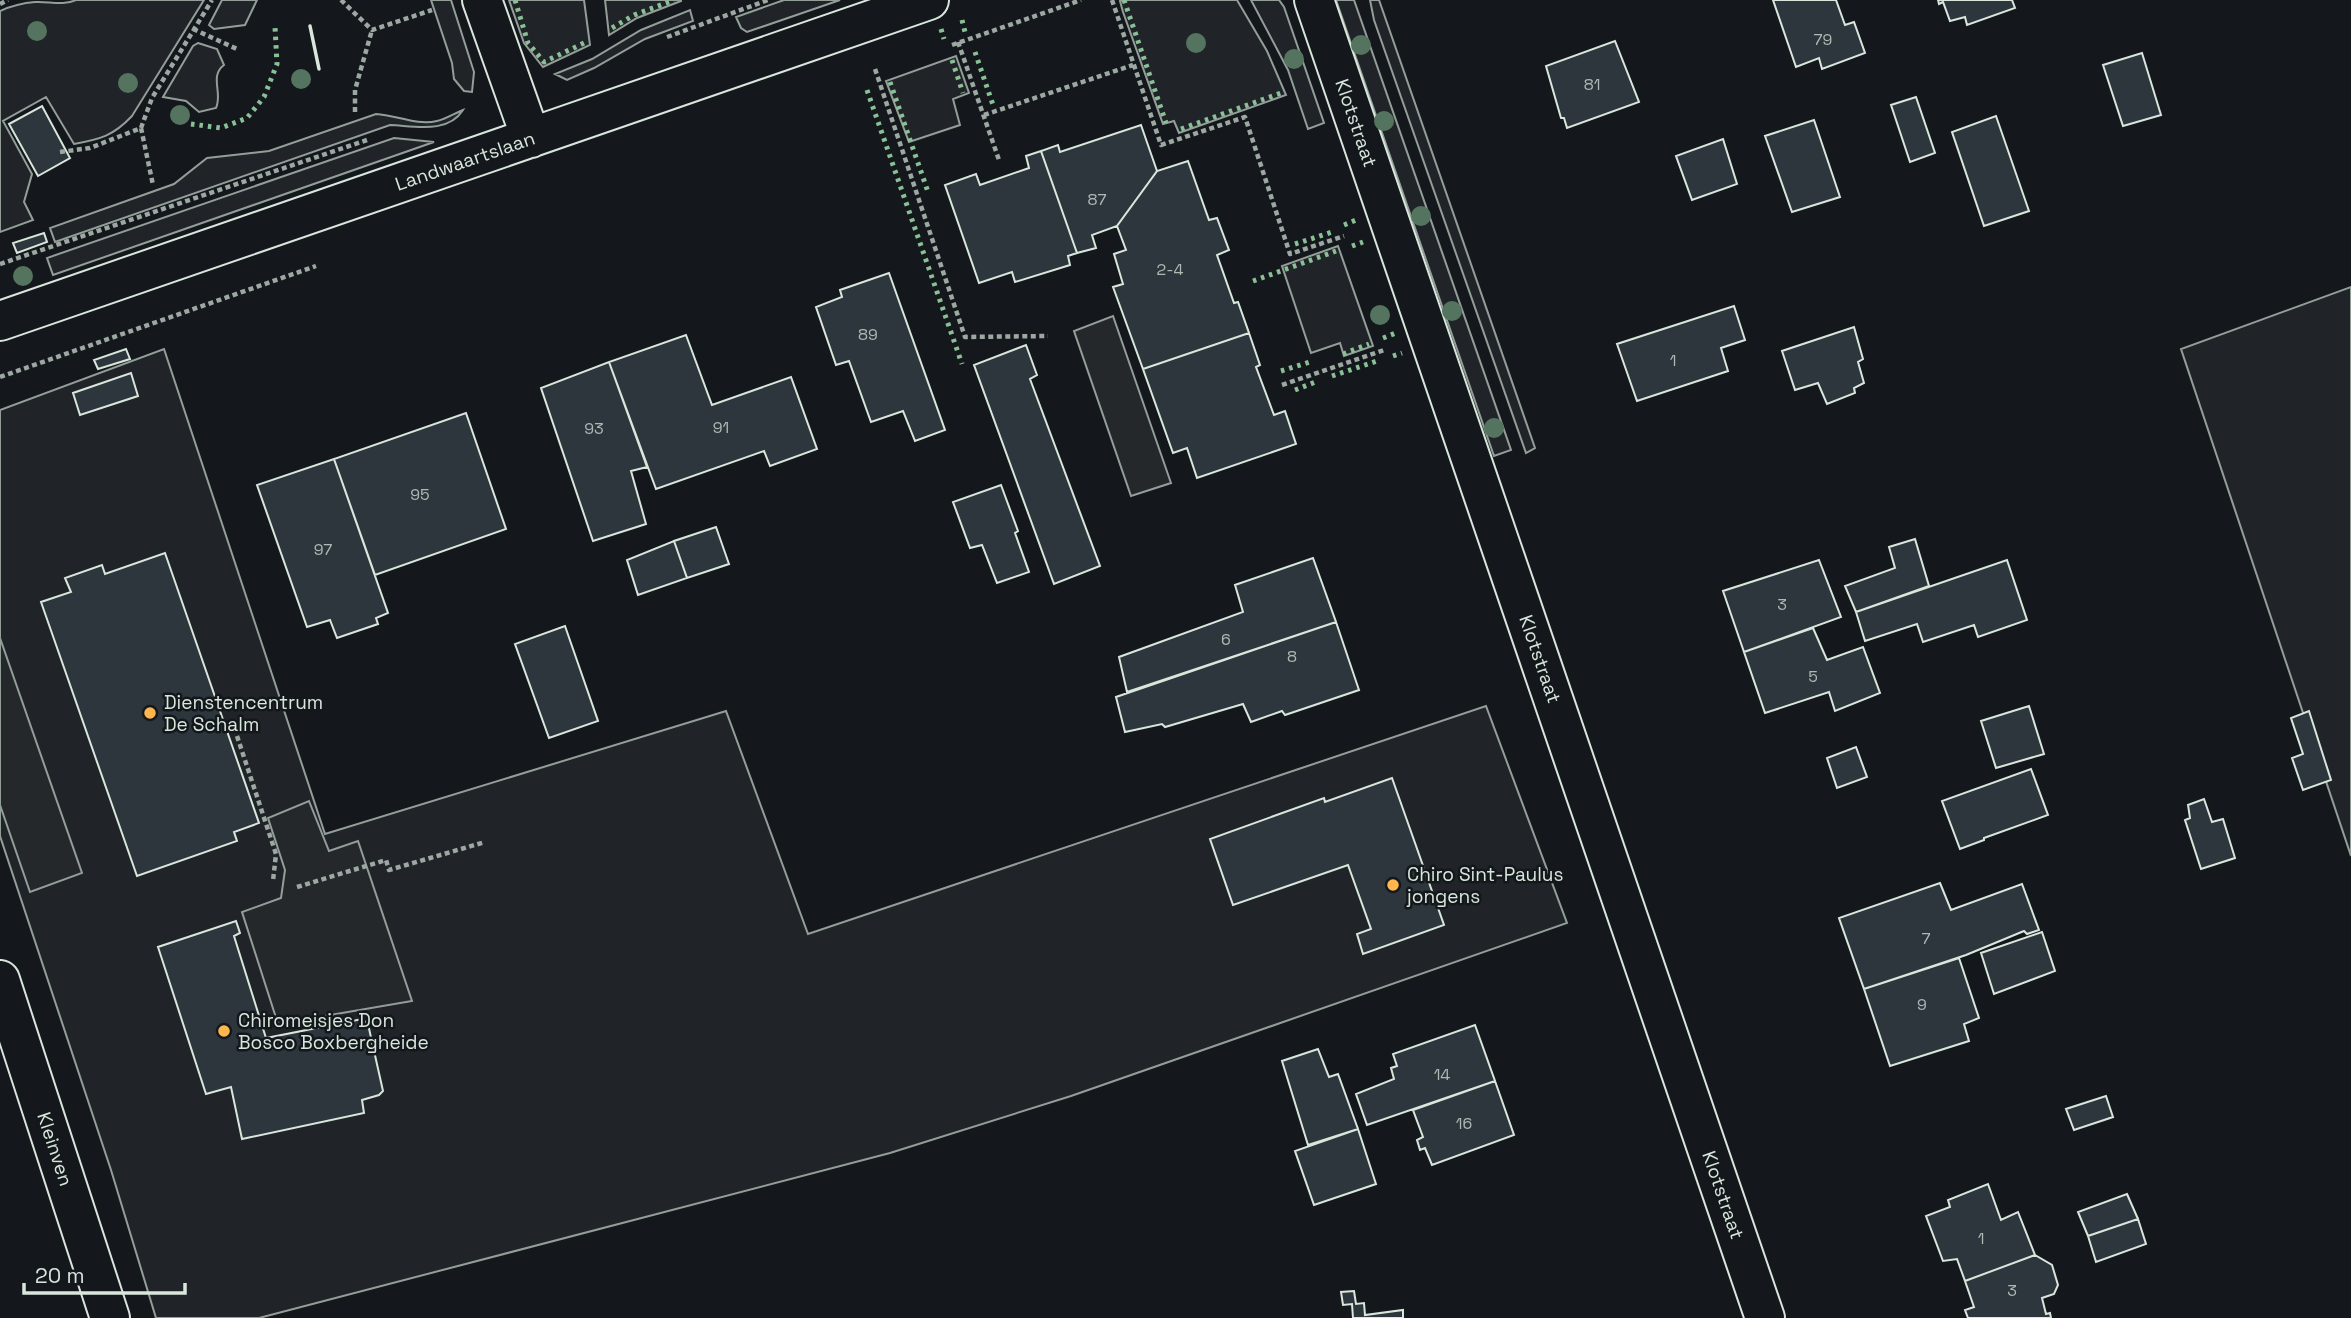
<svg xmlns="http://www.w3.org/2000/svg" width="2351" height="1318" viewBox="0 0 2351 1318" font-family="'Space Grotesk',sans-serif">
  <style>
    .green { fill: #202428; stroke: #939e99; stroke-width: 2 }
    .parking { fill: #24282b; stroke: #939e99; stroke-width: 2 }
    .building { fill: #2c363c; stroke: #d8e6dc; stroke-width: 2 }
    .lines { fill: none; stroke-linecap: round; stroke-linejoin: round }
    .minor-casing { stroke: #d8e6dc; stroke-width: 42 }
    .path { stroke: #9da8a2; stroke-width: 4.5; stroke-dasharray: 5 3.5; stroke-linecap: butt }
    .minor { stroke: #14181c; stroke-width: 38 }
    .hedge { stroke: #8ac095; stroke-width: 5; stroke-dasharray: 3.5 5; stroke-linecap: butt }
    .wall { stroke: #d8e6dc; stroke-width: 3.5 }
    .tree { fill: #55745f }
    .poi-dot { fill: #ffb74d; stroke: #14181c; stroke-width: 2.5 }
    .labels { text-anchor: middle; dominant-baseline: central; stroke-width: 5; stroke-linejoin: round; paint-order: stroke }
    .number-label { font-size: 16px; fill: #adbab4 }
    .street-label { font-size: 19px; fill: #d8e6dc; stroke: #14181c }
    .poi-label { font-size: 19px; fill: #d8e6dc; stroke: #14181c; text-anchor: start }
  </style>
  <rect width="100%" height="100%" fill="#14181c"/>
  <path class="green" d="M76,0H204L132,116C113,136 101,139 74,144L46,97L3,121L32,174L24,202L33,220L0,232V11C11,6 22,3 35,2C48,1 63,6 76,0Z
    M222,0H257L245,25L214,29L209,25Z
    M431,0H451L474,72L472,92L464,91L454,79L452,63Z
    M509,0H584L590,45L543,67L524,43Z
    M605,0H681V1L637,18L609,35Z
    M784,0H840L747,32L741,28L736,17Z
    M1124,0H1237L1267,51L1286,95L1179,133L1174,121L1163,124L1123,12L1120,1Z
    M1251,0H1279L1284,7L1324,123L1308,129L1288,70Z
    M1336,0H1354L1511,450L1494,456Z
    M1370,0H1379L1535,448L1526,453L1374,20Z
    M690,10L693,21L645,39L594,68L567,80L555,74L592,59L641,30Z
    M198,43L217,49L224,65C209,76 223,93 216,108L199,112L186,101L163,97L193,46Z
    M956,56L969,93L953,99L960,125L909,142L886,81Z
    M463,110C448,134 415,126 390,125L55,242L50,228L174,184L207,158L269,151L376,114C396,115 417,126 437,121C446,119 455,113 463,110Z
    M394,138L434,142L53,275L47,258Z
    M1338,246L1373,346L1344,356L1340,343L1311,353L1282,266Z
    M2351,287V856L2181,349Z
    M164,349L325,834L726,711L808,934L1486,706L1567,923L1071,1096L890,1153L259,1318H156L111,1170L0,836V410Z"/>
  <path class="parking" d="M1113,316L1171,483L1131,496L1074,331Z
    M0,638L82,873L30,892L0,805Z
    M309,801L329,851L358,841L412,1001L278,1024L242,912L281,898L285,870L268,818Z"/>
  <path class="building" d="M1773,0H1836L1845,25L1854,22L1865,53L1822,69L1819,58L1796,67Z
    M1938,0H2012L2015,8L1967,25L1965,17L1950,21L1943,2L1939,4Z
    M1615,41L1639,102L1567,128L1564,118H1561L1546,66Z
    M2142,53L2161,115L2123,126L2103,65Z
    M1916,97L1935,153L1910,162L1891,105Z
    M42,106L70,158L38,176L9,124Z
    M1996,116L2029,211L1984,226L1952,132Z
    M1814,120L1840,197L1792,212L1765,136Z
    M1141,125L1157,171L1117,226L1092,235L1096,248L1077,253L1041,151L1058,145L1060,152Z
    M1723,139L1737,184L1692,200L1676,156Z
    M1041,151L1077,253L1068,256L1070,265L1015,282L1012,272L979,283L945,185L976,174L980,185L1029,168L1026,156Z
    M1188,161L1209,220L1217,218L1229,250L1217,255L1234,303L1238,302L1249,333L1143,369L1113,287L1123,284L1114,254L1126,250L1117,226L1157,171Z
    M44,233L47,242L17,253L13,243Z
    M889,273L945,430L915,441L903,411L871,422L849,361L836,365L816,307L842,297L840,290Z
    M1734,306L1745,340L1721,348L1728,371L1637,401L1617,344Z
    M1854,327L1863,359L1858,362L1864,383L1854,388L1855,393L1827,404L1818,383L1795,390L1782,351Z
    M1249,333L1260,365L1256,367L1274,415L1285,411L1296,444L1197,478L1187,448L1173,453L1143,369Z
    M686,335L712,405L791,377L817,449L770,466L764,451L656,489L609,362Z
    M1026,345L1037,375L1030,379L1100,566L1054,584L974,365Z
    M126,349L130,359L98,369L94,360Z
    M609,362L647,467L631,471L646,524L593,541L541,388Z
    M131,373L138,396L80,415L73,393Z
    M466,413L506,529L375,575L334,459Z
    M334,459L388,613L376,618L378,624L337,638L330,620L307,627L257,485Z
    M1001,485L1018,531L1015,533L1029,572L997,583L982,545L970,548L953,502Z
    M716,527L729,564L687,578L674,541Z
    M1915,539L1929,586L1856,612L1845,586L1895,568L1889,547Z
    M674,541L687,578L638,595L627,560Z
    M165,553L259,823L234,832L237,841L137,876L41,602L71,592L65,578L102,565L105,574Z
    M1313,558L1336,622L1127,692L1119,657L1243,612L1235,585Z
    M1819,560L1841,617L1744,652L1723,591Z
    M2007,560L2027,620L1978,637L1974,625L1923,642L1917,624L1865,641L1856,612Z
    M1336,622L1359,690L1285,715L1282,711L1251,722L1243,704L1165,727L1162,724L1125,732L1116,697Z
    M565,626L598,721L549,738L515,644Z
    M1813,628L1827,660L1863,647L1880,693L1835,711L1829,692L1765,713L1744,652Z
    M2029,706L2044,754L1996,768L1981,721Z
    M2309,711L2331,780L2303,790L2292,758L2303,754L2291,718Z
    M1856,747L1867,777L1837,788L1827,758Z
    M2031,769L2048,815L1984,838V840L1960,849L1942,801Z
    M1392,778L1444,925L1363,954L1357,934L1371,929L1348,865L1233,905L1210,839L1324,798L1325,802Z
    M2204,799L2212,822L2223,819L2235,858L2201,869L2185,820L2190,818L2188,805Z
    M1940,883L1951,910L2022,884L2039,930L2027,934L2024,931L1966,955L1864,989L1839,918Z
    M236,921L240,933L234,936L266,1038L362,1019L368,1024L383,1091L379,1095L362,1100L364,1113L242,1139L231,1087L206,1094L158,947Z
    M2042,932L2055,971L1994,994L1981,953Z
    M1959,958L1979,1018L1964,1024L1969,1041L1890,1066L1864,989Z
    M1475,1025L1495,1081L1367,1125L1356,1094L1394,1079L1391,1068L1397,1066L1393,1054Z
    M1318,1049L1329,1077L1338,1074L1358,1129L1308,1145L1282,1061Z
    M1495,1081L1514,1135L1432,1165L1425,1148L1420,1150L1417,1140L1423,1137L1413,1110Z
    M2106,1096L2113,1117L2074,1130L2066,1109Z
    M1358,1129L1376,1184L1314,1205L1295,1151Z
    M1988,1184L2001,1220L2018,1212L2035,1255L1965,1281L1957,1259L1943,1261L1926,1216L1950,1207L1948,1200Z
    M2127,1194L2138,1219L2088,1236L2078,1212Z
    M2138,1219L2146,1244L2096,1262L2088,1236Z
    M2035,1255L2052,1265L2058,1285L2054,1294L2042,1298L2046,1314L2050,1313L2051,1318H1968L1965,1310L1974,1307L1965,1281Z
    M1354,1291L1356,1304L1364,1303L1365,1315L1403,1310V1318H1353L1352,1304L1343,1305L1341,1292Z"/>
  <g class="lines">
    <defs>
      <path id="minor" d="M482,0L531,138
        M1314,0L1765,1318
        M0,321L929,0
        M0,980L110,1318"/>
    </defs>
    <use href="#minor" class="minor-casing"/>
    <path class="path" d="M341,0L372,30L432,10
      M1112,0L1161,145L1245,117L1290,254L1344,236
      M0,4L8,0
      M193,29L237,49
      M667,37L768,0
      M958,42L999,160
      M952,45L1081,0
      M875,69L965,337L1048,336
      M355,112V90L372,30
      M984,115L1133,65
      M141,128L153,185
      M60,152L90,148L141,128L152,98L212,0
      M0,264L367,140
      M0,377L316,266
      M1282,385L1384,350
      M237,736L276,854L273,881
      M297,887L386,860L389,870L485,842"/>
    <use href="#minor" class="minor"/>
    <path class="hedge" d="M515,0L528,43L544,62L584,43
      M1124,0L1166,123
      M962,20L965,32
      M612,28L634,15L674,0
      M941,29L944,39
      M975,52L993,105
      M952,60L963,93
      M890,82L928,192
      M867,90L962,364
      M191,124L221,128L247,118L264,97L277,64L275,27
      M1181,129L1281,93
      M1344,225L1356,220
      M1295,244L1332,232
      M1352,246L1363,242
      M1253,281L1336,251
      M1383,338L1396,333
      M1343,354L1369,344
      M1393,356L1402,353
      M1281,371L1313,361
      M1332,376L1377,361
      M1295,390L1318,381"/>
    <path class="wall" d="M310,26L319,69"/>
  </g>
  <g class="tree">
    <circle cx="37" cy="31" r="10"/>
    <circle cx="1196" cy="43" r="10"/>
    <circle cx="1361" cy="45" r="10"/>
    <circle cx="1294" cy="59" r="10"/>
    <circle cx="301" cy="79" r="10"/>
    <circle cx="128" cy="83" r="10"/>
    <circle cx="180" cy="115" r="10"/>
    <circle cx="1384" cy="121" r="10"/>
    <circle cx="1421" cy="216" r="10"/>
    <circle cx="23" cy="276" r="10"/>
    <circle cx="1452" cy="311" r="10"/>
    <circle cx="1380" cy="315" r="10"/>
    <circle cx="1494" cy="428" r="10"/>
  </g>
  <g class="poi-dot">
    <circle cx="150" cy="713" r="7"/>
    <circle cx="1393" cy="885" r="7"/>
    <circle cx="224" cy="1031" r="7"/>
  </g>
  <g class="labels">
    <g class="number-label">
      <text x="1823" y="39">79</text>
      <text x="1592" y="84">81</text>
      <text x="1097" y="199">87</text>
      <text x="1170" y="269">2-4</text>
      <text x="868" y="334">89</text>
      <text x="1673" y="360">1</text>
      <text x="721" y="427">91</text>
      <text x="594" y="428">93</text>
      <text x="420" y="494">95</text>
      <text x="323" y="549">97</text>
      <text x="1782" y="604">3</text>
      <text x="1226" y="639">6</text>
      <text x="1292" y="656">8</text>
      <text x="1813" y="676">5</text>
      <text x="1926" y="938">7</text>
      <text x="1922" y="1004">9</text>
      <text x="1442" y="1074">14</text>
      <text x="1464" y="1123">16</text>
      <text x="1981" y="1238">1</text>
      <text x="2012" y="1290">3</text>
    </g>
    <g class="street-label">
      <text transform="translate(1356 123) rotate(71)">Klotstraat</text>
      <text transform="translate(465 161) rotate(-19)">Landwaartslaan</text>
      <text transform="translate(1540 659) rotate(71)">Klotstraat</text>
      <text transform="translate(55 1149) rotate(72)">Kleinven</text>
      <text transform="translate(1723 1195) rotate(71)">Klotstraat</text>
    </g>
    <g class="poi-label">
      <text x="164" y="702">Dienstencentrum<tspan x="164" dy="22">De Schalm</tspan></text>
      <text x="1407" y="874">Chiro Sint-Paulus<tspan x="1407" dy="22">jongens</tspan></text>
      <text x="238" y="1020">Chiromeisjes Don<tspan x="238" dy="22">Bosco Boxbergheide</tspan></text>
    </g>
  </g>
  <path d="M24 1283v10h161v-10" fill="none" stroke="#d8e6dc" stroke-width="3.5"/>
  <text x="35" y="1283" font-size="21" fill="#d8e6dc" stroke="#14181c" stroke-width="5" paint-order="stroke">20 m</text>
</svg>
